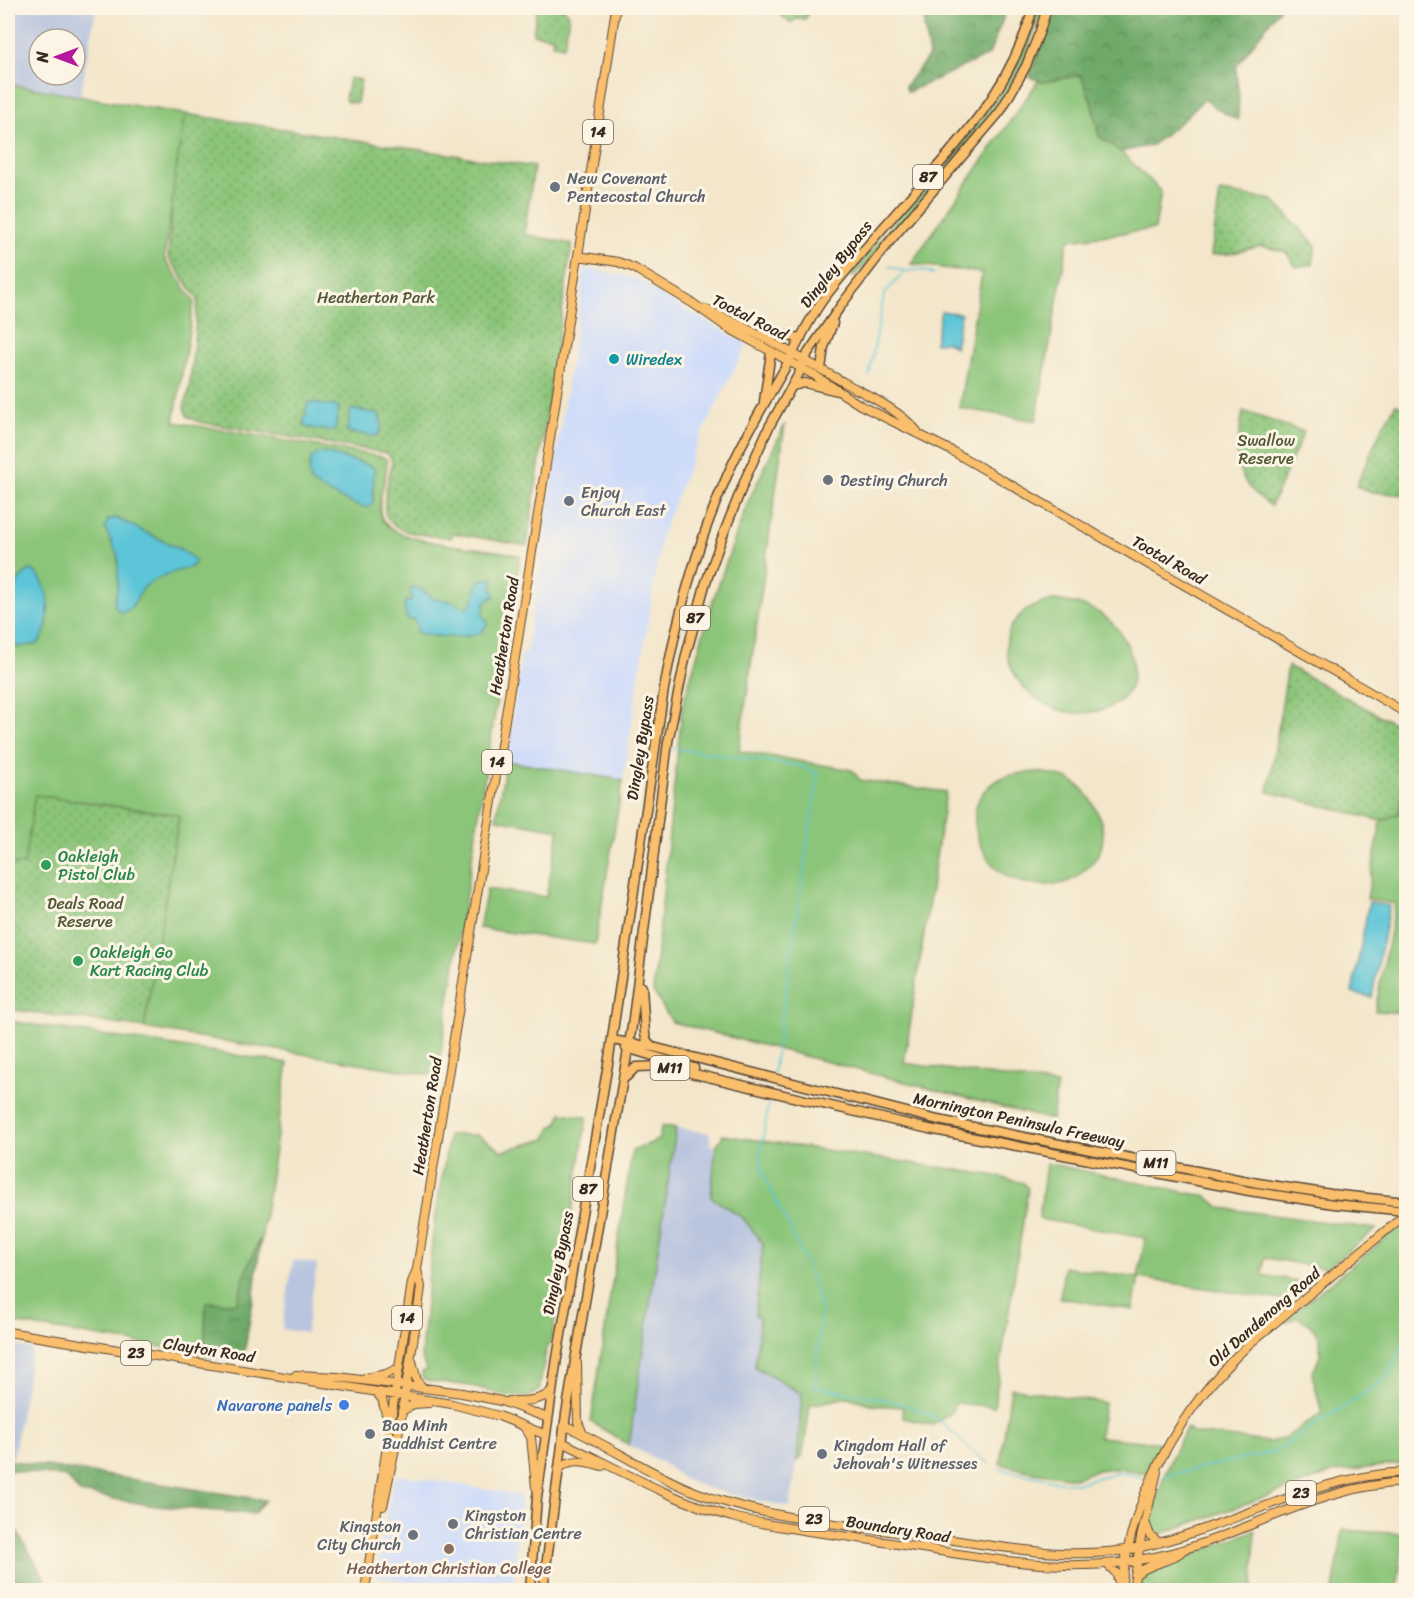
<svg xmlns="http://www.w3.org/2000/svg" width="1414" height="1598" viewBox="0 0 1414 1598" font-family="Sriracha,sans-serif">
  <style>
    .built { fill: #cddbfa }
    .industrial { fill: #b9c5de; fill-rule: evenodd }
    .grass { fill: #8bc579; stroke: #63784c; stroke-width: 1.5 }
    .forest { fill: url(#forest-crowns); stroke: #566a44; stroke-width: 1.5 }
    .park { fill: url(#park-dots); stroke: #63784c; stroke-width: 1.5 }
    .water { fill: #5bc5d7; stroke: #4b787a; stroke-width: 1.5 }
    .lines { fill: none; stroke-linecap: round; stroke-linejoin: round }
    .stream { stroke: #5bc5d7; stroke-width: 1.5 }
    .major-casing { stroke: #574638; stroke-width: 10 }
    .highway-casing { stroke: #574638; stroke-width: 11 }
    .major { stroke: #f9bf6d; stroke-width: 8 }
    .highway { stroke: #f9bf6d; stroke-width: 8 }
    .worship-dot { fill: #6b7280; stroke: #fcf5e5; stroke-width: 2 }
    .culture-dot { fill: #0f9aa8; stroke: #fcf5e5; stroke-width: 2 }
    .leisure-dot { fill: #2e9e5b; stroke: #fcf5e5; stroke-width: 2 }
    .shop-dot { fill: #3f7fe0; stroke: #fcf5e5; stroke-width: 2 }
    .education-dot { fill: #8d6e63; stroke: #fcf5e5; stroke-width: 2 }
    .labels { text-anchor: middle; dominant-baseline: central; stroke-width: 6; stroke-linejoin: round; paint-order: stroke }
    .shield { fill: #fcf5e5; stroke: #75675a; stroke-width: 1.5 }
    .shield-label { font-size: 15px; font-weight: bold; fill: #3b2a1e }
    .worship-label { font-size: 16px; fill: #5b616d; stroke: #fcf5e5; text-anchor: start }
    .street-label { font-size: 16px; fill: #3b2a1e; stroke: #fcf5e5 }
    .park-label { font-size: 16px; fill: #535839; stroke: #fcf5e5 }
    .culture-label { font-size: 16px; fill: #0d838f; stroke: #fcf5e5; text-anchor: start }
    .leisure-label { font-size: 16px; fill: #27864d; stroke: #fcf5e5; text-anchor: start }
    .shop-label { font-size: 16px; fill: #366cbe; stroke: #fcf5e5; text-anchor: end }
    .education-label { font-size: 16px; fill: #785e54; stroke: #fcf5e5 }
  </style>
  <defs>
    <pattern id="forest-crowns" width="20" height="18" patternUnits="userSpaceOnUse" patternTransform="scale(1.5)"><rect width="20" height="18" fill="#70aa69"/><path d="M2 6a3 3 0 1 1 6 0M12 15a3 3 0 1 1 6 0" fill="none" stroke="#5d8b56"/></pattern>
    <pattern id="park-dots" width="8" height="8" patternUnits="userSpaceOnUse" patternTransform="scale(1.5)"><rect width="8" height="8" fill="#8bc579"/><path d="M2 2h.1M6 6h.1" fill="none" stroke="#73a063" stroke-width="1.8" stroke-linecap="round"/></pattern>
  </defs>
  <rect width="100%" height="100%" fill="#fcf5e5"/>
  <filter id="ink" filterUnits="userSpaceOnUse"><feTurbulence type="fractalNoise" baseFrequency=".0167" numOctaves="2"/><feDisplacementMap in="SourceGraphic" scale="12" xChannelSelector="R" yChannelSelector="G"/><feConvolveMatrix kernelMatrix="1 2 1 2 8 2 1 2 1" color-interpolation-filters="sRGB"/></filter>
  <filter id="wash" filterUnits="userSpaceOnUse"><feTurbulence type="fractalNoise" baseFrequency=".008" numOctaves="4" result="noise"/><feDisplacementMap in="SourceGraphic" scale="24" xChannelSelector="R" yChannelSelector="G"/><feGaussianBlur stdDeviation="1.35" result="paint"/><feColorMatrix in="noise" values="0 0 0 0 0 0 0 0 0 0 0 0 0 0 0 0 0 1.4 0 .05"/><feComposite in="paint" operator="in"/></filter>
  <g filter="url(#wash)">
    <rect width="100%" height="100%" fill="#f3e6ca"/>
    <path class="built" d="M585,268L637,279L667,299L747,344L697,444L661,537L623,780L506,761L522,655L526,654Z
      M401,1475L520,1495L521,1502L513,1590H409L410,1582L377,1577L384,1528L394,1479Z"/>
    <path class="industrial" d="M8,8H96L80,97L8,84ZM39,39H75V75H39Z
      M676,1128L709,1133L712,1146L716,1147L711,1197L743,1218L763,1244L755,1316H760L755,1366L802,1394L797,1461L790,1507L717,1491L683,1479L666,1465L629,1445Z
      M293,1260L317,1264L306,1333L282,1329Z
      M8,1344L32,1349L13,1459L8,1458Z"/>
    <path class="grass" d="M1037,8H1043L1024,61L999,106L870,260L853,277L850,275C877,242 905,209 933,177C980,122 1018,80 1037,8Z
      M1081,75L1091,101L1099,136L1121,152L1161,191L1155,229L1068,240L1036,421L959,408L982,273L911,264L1038,81L1043,82Z
      M8,84L185,114L164,258L194,301L174,422L383,457L387,460C388,478 376,498 381,516C390,548 492,545 520,556L437,1076L144,1028L179,816L24,866L8,863Z
      M785,424L739,751L852,770L860,780L946,792L904,1063L1057,1085L1052,1120L672,1022L653,991L682,708L712,603L747,504Z
      M1055,600C1076,603 1095,607 1110,621C1138,647 1146,697 1102,710C1022,734 959,617 1055,600Z
      M506,761L623,780L595,944L479,928L487,889L546,897L559,830L496,819Z
      M1406,764V1013L1375,1011L1395,904L1367,899L1381,821L1399,813Z
      M1038,772C1049,774 1060,775 1070,780C1091,791 1110,827 1100,851C1096,861 1087,868 1079,875C1070,883 1057,885 1045,885C1030,885 1014,882 1002,873C978,855 963,811 987,788C1000,774 1021,773 1038,772Z
      M8,1021L288,1063L243,1360L8,1322Z
      M562,1113L587,1117L552,1337L546,1350L539,1391L528,1397L508,1396L472,1386L429,1381L422,1378V1372L426,1370L421,1355L433,1232L449,1135H478L502,1151L546,1139L551,1127L557,1124Z
      M662,1126L676,1128L629,1445L591,1422L632,1151L658,1140Z
      M723,1135L991,1175L1024,1183L1028,1189L994,1407L956,1403L950,1414L932,1425L903,1418L902,1407L873,1405L848,1397L810,1405L803,1455L797,1461L802,1394L755,1367L760,1317L755,1316L763,1244L743,1218L711,1197L716,1147Z
      M1046,1163L1208,1197L1221,1208L1376,1229L1326,1268L1265,1258L1262,1275L1311,1283L1289,1301L1139,1278L1133,1310L1060,1298L1064,1267L1138,1278L1145,1238L1039,1219Z
      M1405,1218L1406,1463L1335,1472L1161,1534H1156L1151,1528V1523C1160,1485 1167,1462 1187,1428L1193,1433L1269,1442L1283,1439L1322,1413L1312,1374L1320,1356V1337L1308,1323L1297,1317L1286,1323L1284,1320L1376,1246Z
      M1011,1388L1104,1403L1099,1437L1162,1443L1147,1473L1117,1468L1098,1470L1074,1478L1033,1472L1000,1464Z
      M1255,1530L1253,1590H1136L1137,1580L1143,1573Z
      M1343,1530L1404,1534L1397,1590H1333Z"/>
    <path class="forest" d="M924,8H1007L989,55L908,92L905,86L929,56L924,26Z
      M1060,8H1280L1236,67L1239,98L1238,120L1217,109L1204,99L1184,119L1152,145L1121,152L1099,136L1091,101L1081,75L1043,82L1029,77L1045,34Z
      M260,1239L254,1295L243,1360L204,1356L206,1302L237,1303L245,1273Z
      M8,1460L265,1500L254,1514L155,1506L80,1493L66,1477L11,1470L8,1472Z
      M8,1516L47,1582L8,1580Z"/>
    <path class="park" d="M537,8H564L569,15L564,46L552,44L553,37L533,34Z
      M772,8H811L805,19L797,18L791,23Z
      M349,78L361,80L357,103L347,102L345,99Z
      M185,114L534,167L524,234L572,244L527,546L453,533L451,538C432,535 389,536 385,511C383,496 389,478 392,463L391,458L386,453L199,422L187,416L184,407L189,392L198,299L168,257L174,181Z
      M1220,192L1273,200L1316,246L1313,264L1296,267L1286,252L1261,246L1229,254L1211,255Z
      M1396,404L1406,409V495L1371,492L1356,486L1382,427Z
      M1243,411L1304,432L1271,506C1229,478 1236,456 1243,411Z
      M1288,666L1406,730V764L1399,813L1381,821L1268,792Z
      M35,795L179,815L144,1028L8,1009V863L24,865Z"/>
    <path class="water" d="M941,311L961,314L955,347L947,342L935,343Z
      M308,402L339,407L335,430L330,431L305,427L304,422Z
      M351,409L379,414L382,426L378,435L373,436L347,432Z
      M325,453L372,466L374,469L373,502L369,507C361,510 318,488 311,482L309,472L311,459L317,454Z
      M116,518L182,550L195,560L194,565L191,567C175,572 160,575 147,585C136,593 136,609 122,613L116,608L114,604L118,585V556L105,528L108,520Z
      M31,570C53,580 53,630 37,644L18,647L8,643C7,632 5,616 8,605C11,594 20,573 31,570Z
      M494,577L492,587L495,596C486,599 483,607 483,616L488,623L481,633C460,639 436,638 416,632L418,628L414,620L407,619L404,606L406,601L410,602L412,598L410,591L412,587L419,588L434,599L450,601L465,608L471,604L479,581Z
      M1369,902L1389,906L1372,997L1352,993Z"/>
    <g class="lines">
      <path class="stream" d="M905,271L921,270L934,274
        M869,376L884,295L904,271L889,266
        M634,743L651,745
        M671,748L801,766L818,774L773,1075
        M770,1094L760,1157L764,1177L792,1232L812,1279L821,1310L815,1387C849,1394 904,1399 932,1416C954,1429 967,1451 989,1463
        M999,1469L1061,1482L1078,1483L1118,1472L1145,1478
        M1164,1476L1274,1452L1386,1379L1406,1338"/>
    </g>
  </g>
  <g filter="url(#ink)">
    <g class="lines">
      <defs>
        <path id="major" d="M578,256L618,262L634,268L694,304
          M691,302L725,326L814,375L860,405L952,451L1406,713
          M705,309C753,330 799,357 845,383C869,396 899,410 917,431
          M8,1332L452,1404L499,1416L546,1435
          M412,1361L417,1381L423,1388
          M577,1363L578,1422L583,1434
          M296,1375L338,1377L462,1393L501,1401L548,1418
          M366,1378L386,1374L399,1368
          M376,1392L382,1399L389,1425
          M509,1401C524,1401 542,1402 552,1390
          M402,1411L414,1404L429,1403
          M564,1425C610,1446 651,1475 698,1493C768,1519 846,1525 920,1535C993,1545 1068,1563 1141,1547C1233,1527 1311,1476 1406,1472
          M524,1427L531,1437L536,1487
          M562,1442C618,1469 671,1500 732,1517C782,1529 834,1534 884,1542C977,1556 1061,1577 1155,1557C1241,1538 1314,1486 1406,1482
          M558,1471C568,1456 587,1462 602,1466
          M383,1506L400,1425L416,1323L421,1287L417,1270
          M1145,1522L1150,1535L1159,1543
          M1107,1564L1116,1573L1120,1585
          M1135,1575C1148,1564 1167,1563 1181,1552
          M365,1590L412,1282L417,1269L547,458L616,8
          M1121,1590C1131,1495 1179,1410 1248,1345L1406,1214
          M1133,1590L1141,1537L1157,1472"/>
        <path id="highway" d="M759,335L772,334L801,338
          M821,369L824,347L833,323
          M792,386L805,383L838,391
          M764,401L771,352
          M642,987L645,1034L647,1041L652,1046
          M612,1040L653,1047L938,1120L1258,1183L1331,1194L1406,1202
          M626,1048L694,1068
          M626,1077L636,1067L661,1066L929,1129L1249,1191L1334,1204L1406,1211
          M530,1590L537,1497L557,1358L609,1058L664,689C677,616 697,544 727,476C743,439 765,403 785,368C798,344 809,318 825,297C858,255 894,215 929,176C976,123 1014,78 1033,8
          M543,1590L566,1414L632,1026L668,742L686,655L705,585L723,535L747,475L769,427L802,368L808,353L842,304L891,240L1000,112L1026,66L1040,31L1047,8"/>
      </defs>
      <use href="#major" class="major-casing"/>
      <use href="#highway" class="highway-casing"/>
      <use href="#major" class="major"/>
      <use href="#highway" class="highway"/>
    </g>
  </g>
  <g class="worship-dot">
    <circle cx="555" cy="187" r="6"/>
    <circle cx="828" cy="480" r="6"/>
    <circle cx="569" cy="501" r="6"/>
    <circle cx="370" cy="1434" r="6"/>
    <circle cx="822" cy="1454" r="6"/>
    <circle cx="453" cy="1524" r="6"/>
    <circle cx="413" cy="1535" r="6"/>
  </g>
  <circle class="culture-dot" cx="614" cy="359" r="6"/>
  <g class="leisure-dot">
    <circle cx="46" cy="865" r="6"/>
    <circle cx="78" cy="961" r="6"/>
  </g>
  <circle class="shop-dot" cx="344" cy="1405" r="6"/>
  <circle class="education-dot" cx="449" cy="1549" r="6"/>
  <g class="labels">
    <g class="shield">
      <rect x="583" y="120" width="30" height="24" rx="4.5"/>
      <rect x="913" y="165" width="30" height="24" rx="4.5"/>
      <rect x="680" y="606" width="30" height="24" rx="4.5"/>
      <rect x="482" y="750" width="30" height="24" rx="4.5"/>
      <rect x="650.5" y="1056" width="39" height="24" rx="4.5"/>
      <rect x="1136.5" y="1151" width="39" height="24" rx="4.5"/>
      <rect x="573" y="1177" width="30" height="24" rx="4.5"/>
      <rect x="392" y="1306" width="30" height="24" rx="4.5"/>
      <rect x="121" y="1341" width="30" height="24" rx="4.5"/>
      <rect x="1286" y="1481" width="30" height="24" rx="4.5"/>
      <rect x="799" y="1507" width="30" height="24" rx="4.5"/>
    </g>
    <g class="shield-label">
      <text x="598" y="132">14</text>
      <text x="928" y="177">87</text>
      <text x="695" y="618">87</text>
      <text x="497" y="762">14</text>
      <text x="670" y="1068">M11</text>
      <text x="1156" y="1163">M11</text>
      <text x="588" y="1189">87</text>
      <text x="407" y="1318">14</text>
      <text x="136" y="1353">23</text>
      <text x="1301" y="1493">23</text>
      <text x="814" y="1519">23</text>
    </g>
    <g class="worship-label">
      <text x="567" y="178">New Covenant<tspan x="567" dy="18">Pentecostal Church</tspan></text>
      <text x="840" y="480">Destiny Church</text>
      <text x="581" y="492">Enjoy<tspan x="581" dy="18">Church East</tspan></text>
      <text x="382" y="1425">Bao Minh<tspan x="382" dy="18">Buddhist Centre</tspan></text>
      <text x="834" y="1445">Kingdom Hall of<tspan x="834" dy="18">Jehovah's Witnesses</tspan></text>
      <text x="465" y="1515">Kingston<tspan x="465" dy="18">Christian Centre</tspan></text>
      <text x="401" y="1526" text-anchor="end">Kingston<tspan x="401" dy="18">City Church</tspan></text>
    </g>
    <g class="street-label">
      <text transform="translate(836 264) rotate(-52)">Dingley Bypass</text>
      <text transform="translate(750 317) rotate(27)">Tootal Road</text>
      <text transform="translate(1169 560) rotate(30)">Tootal Road</text>
      <text transform="translate(504 636) rotate(-81)">Heatherton Road</text>
      <text transform="translate(640 748) rotate(-81)">Dingley Bypass</text>
      <text transform="translate(427 1116) rotate(-81)">Heatherton Road</text>
      <text transform="translate(1019 1120) rotate(12)">Mornington Peninsula Freeway</text>
      <text transform="translate(558 1263) rotate(-79)">Dingley Bypass</text>
      <text transform="translate(1264 1317) rotate(-41)">Old Dandenong Road</text>
      <text transform="translate(209 1350) rotate(9)">Clayton Road</text>
      <text transform="translate(898 1529) rotate(9)">Boundary Road</text>
    </g>
    <g class="park-label">
      <text x="376" y="297">Heatherton Park</text>
      <text x="1266" y="440">Swallow<tspan x="1266" dy="18">Reserve</tspan></text>
      <text x="85" y="903">Deals Road<tspan x="85" dy="18">Reserve</tspan></text>
    </g>
    <g class="culture-label">
      <text x="626" y="359">Wiredex</text>
    </g>
    <g class="leisure-label">
      <text x="58" y="856">Oakleigh<tspan x="58" dy="18">Pistol Club</tspan></text>
      <text x="90" y="952">Oakleigh Go<tspan x="90" dy="18">Kart Racing Club</tspan></text>
    </g>
    <g class="shop-label">
      <text x="332" y="1405">Navarone panels</text>
    </g>
    <g class="education-label">
      <text x="449" y="1568">Heatherton Christian College</text>
    </g>
  </g>
  <rect width="1414" height="1598" fill="none" stroke="#fcf5e5" stroke-width="30"/>
  <g transform="translate(57 57) rotate(270)"><circle r="28" fill="#fcf5e5" stroke="#afa495" stroke-width="1.5"/>
  <path d="M0-4.5L10 22L0 15L-10 22Z" fill="#b5179e"/>
  <text y="-9" font-size="16" font-weight="bold" text-anchor="middle" fill="#3b2a1e">N</text>
  </g>
</svg>
